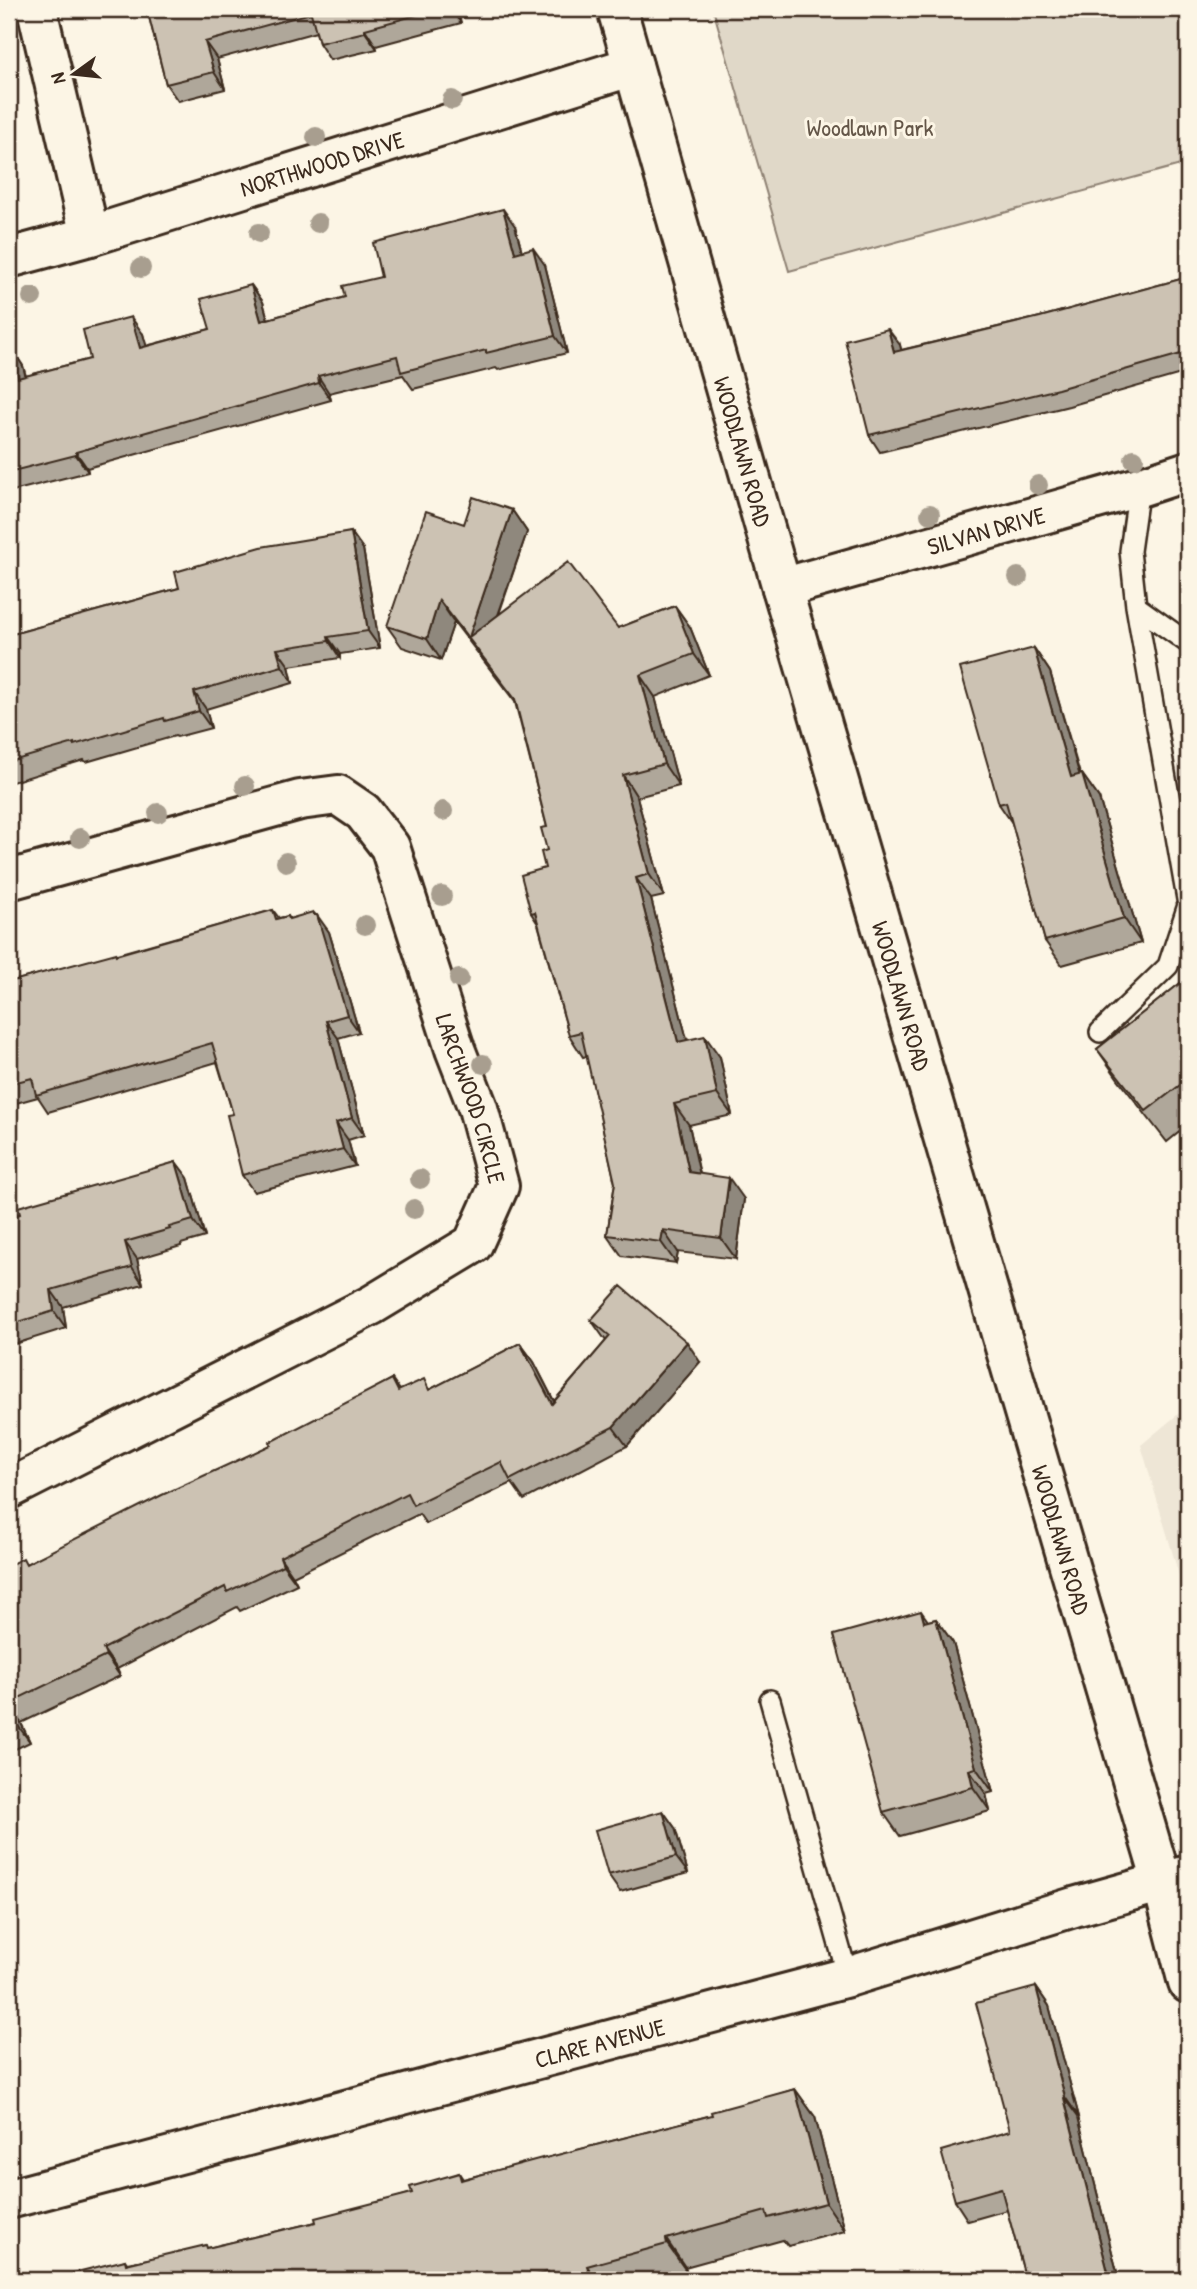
<svg xmlns="http://www.w3.org/2000/svg" width="1197" height="2289" viewBox="0 0 1197 2289" font-family="'Patrick Hand',sans-serif">
  <style>
    .built { fill: #eee6d6 }
    .green { fill: #e0d8c8; stroke: #8e8173; stroke-width: 2 }
    .lines { fill: none; stroke-linecap: round; stroke-linejoin: round }
    .service-casing { stroke: #3b2a1e; stroke-width: 24 }
    .minor-casing { stroke: #3b2a1e; stroke-width: 44 }
    .tertiary-casing { stroke: #3b2a1e; stroke-width: 44 }
    .secondary-casing { stroke: #3b2a1e; stroke-width: 44 }
    .service { stroke: #fcf5e5; stroke-width: 19 }
    .minor { stroke: #fcf5e5; stroke-width: 38 }
    .tertiary { stroke: #fcf5e5; stroke-width: 38 }
    .secondary { stroke: #fcf5e5; stroke-width: 38 }
    .tree { fill: #a89e8f }
    .wall { fill: #afa79a; stroke: #3b2a1e; stroke-width: 2 }
    .shaded-wall { fill: #8f887d; stroke: #3b2a1e; stroke-width: 2 }
    .building { fill: #ccc2b3; stroke: #3b2a1e; stroke-width: 2 }
    .labels { text-anchor: middle; dominant-baseline: central; stroke-width: 6; stroke-linejoin: round; paint-order: stroke }
    .park-label { font-size: 24px; fill: #645648; stroke: #fcf5e5 }
    .street-label { font-size: 24px; fill: #3b2a1e; stroke: #fcf5e5 }
  </style>
  <rect width="100%" height="100%" fill="#fcf5e5"/>
  <filter id="ink" filterUnits="userSpaceOnUse"><feTurbulence type="fractalNoise" baseFrequency=".0143" numOctaves="2"/><feDisplacementMap in="SourceGraphic" scale="14" xChannelSelector="R" yChannelSelector="G"/><feConvolveMatrix kernelMatrix="1 2 1 2 8 2 1 2 1" color-interpolation-filters="sRGB"/></filter>
  <g filter="url(#ink)">
    <path class="built" d="M1188,1406V1606L1141,1445Z"/>
    <path class="green" d="M713,9H1188V163L789,271Z"/>
    <g class="lines">
      <defs>
        <path id="service" d="M1136,606L1188,643
          M1100,1032L1168,966L1188,905L1136,606L1130,551L1139,487
          M770,1700L848,1977"/>
        <g id="minor">
          <path d="M37,9L90,236"/>
          <path id="s1" d="M9,258L90,236L633,66"/>
          <path id="s2" d="M782,588L1139,487L1188,471"/>
          <path id="s3" d="M9,880L300,800L338,795L363,812L390,847L455,1049L478,1108L499,1186L473,1244L372,1305L9,1489"/>
        </g>
        <g id="tertiary">
          <path id="s4" d="M9,2199L848,1977L1074,1907L1188,1875"/>
        </g>
        <g id="secondary">
          <path id="s5" d="M617,9L782,588L1162,1882L1188,1983"/>
        </g>
      </defs>
      <use href="#service" class="service-casing"/>
      <use href="#minor" class="minor-casing"/>
      <use href="#tertiary" class="tertiary-casing"/>
      <use href="#secondary" class="secondary-casing"/>
      <use href="#service" class="service"/>
      <use href="#minor" class="minor"/>
      <use href="#tertiary" class="tertiary"/>
      <use href="#secondary" class="secondary"/>
    </g>
    <g class="tree">
      <circle cx="452" cy="100" r="10"/>
      <circle cx="316" cy="137" r="10"/>
      <circle cx="318" cy="223" r="10"/>
      <circle cx="259" cy="233" r="10"/>
      <circle cx="141" cy="268" r="10"/>
      <circle cx="32" cy="297" r="10"/>
      <circle cx="1134" cy="459" r="10"/>
      <circle cx="1038" cy="485" r="10"/>
      <circle cx="930" cy="514" r="10"/>
      <circle cx="1018" cy="577" r="10"/>
      <circle cx="245" cy="786" r="10"/>
      <circle cx="443" cy="811" r="10"/>
      <circle cx="158" cy="813" r="10"/>
      <circle cx="80" cy="838" r="10"/>
      <circle cx="286" cy="862" r="10"/>
      <circle cx="442" cy="896" r="10"/>
      <circle cx="365" cy="925" r="10"/>
      <circle cx="459" cy="979" r="10"/>
      <circle cx="483" cy="1064" r="10"/>
      <circle cx="420" cy="1179" r="10"/>
      <circle cx="414" cy="1209" r="10"/>
    </g>
    <path class="wall" d="M147,9H457L461,23L376,46L377,49L330,60L319,43L316,32L217,59L225,89L178,101L166,84Z
      M515,226L522,252L545,265L567,353L498,370L496,368L413,389L403,375L329,393L331,400L87,468L88,472L9,492V350L12,349L23,366L26,376L90,359L143,334L146,346L210,329L251,285L263,302L268,319L345,297L381,277Z
      M1188,277V372L1069,406L880,452L869,435L900,345L901,350L1040,317Z
      M512,510L527,532L499,614L618,628L675,606L690,627L709,675L655,697L679,786L637,797L664,896L651,899L687,1040L720,1057L732,1115L689,1125L700,1174L744,1199L736,1259L678,1252L676,1263L622,1256L607,1235L615,1183L587,1056L583,1057L569,1035L538,924L531,913L545,868L547,850V827L515,702L454,622L441,660L402,647L387,626L464,524Z
      M351,532L363,549L380,648L340,654V658L289,666L293,683L206,709L211,728L177,737L175,736L86,762L84,760L9,783V635L179,588Z
      M1034,648L1050,672L1080,774H1082L1099,798L1141,943L1062,965L1045,941L1012,823L999,804Z
      M273,910L279,918L288,916L290,919L315,915L329,932L359,1032L338,1038L364,1135L348,1140L355,1166L254,1192L242,1175L233,1114L217,1062L48,1112L38,1097L9,1105V982L117,954Z
      M1188,977V1125L1167,1142L1118,1079L1097,1049Z
      M176,1162L188,1178L205,1237L181,1244V1246L137,1259L143,1284L63,1307L66,1328L9,1346V1217Z
      M591,1320L700,1362L627,1446L524,1500L512,1483L426,1524L419,1514L293,1576L297,1584L240,1611L237,1607L117,1669L120,1676L21,1723L30,1742L9,1752V1565L26,1564L271,1445L392,1379L400,1390L431,1389L520,1343L534,1362L554,1401L606,1341Z
      M936,1619L953,1643L993,1792L986,1794L990,1811L900,1836L883,1812L928,1621Z
      M663,1811L675,1828L688,1873L620,1892L608,1875Z
      M1036,1987L1049,2006L1079,2117H1078L1119,2280H1026L1007,2210L968,2221L955,2201L1010,2131Z
      M795,2089L815,2117L845,2231L788,2246L783,2240L685,2267L687,2272L658,2280H75L125,2260L127,2263L208,2248L316,2222L412,2193L459,2173L463,2179L543,2159L712,2115Z"/>
    <path class="shaded-wall" d="M450,9H457L461,23Z
      M365,29L376,46L377,49L365,32Z
      M205,42L217,59L225,89L214,72Z
      M503,209L515,226L527,270L515,253Z
      M533,248L545,265L567,353L555,336Z
      M251,285L263,302L273,338L261,321Z
      M131,317L143,334L152,365L140,348Z
      M888,329L900,345L906,369L894,352Z
      M12,349L23,366L30,395L18,378Z
      M318,376L329,393L331,400L319,383Z
      M76,452L87,468L88,472L76,455Z
      M512,510L527,532L483,658L469,637Z
      M351,532L363,549L380,648L368,631Z
      M439,600L454,622L441,660L427,639Z
      M675,606L690,627L709,675L694,654Z
      M328,637L340,654V658L329,641Z
      M1034,648L1050,672L1087,801L1071,777Z
      M277,649L289,666L293,683L282,666Z
      M640,675L655,697L679,786L664,764Z
      M194,692L206,709L211,728L199,711Z
      M1082,774L1099,798L1141,943L1124,918Z
      M623,775L637,797L664,896L649,874Z
      M636,878L651,899L693,1063L678,1042Z
      M313,912L319,919L317,915L329,932L359,1032L347,1015Z
      M326,1021L338,1038L364,1135L352,1118Z
      M705,1036L720,1057L732,1115L717,1094Z
      M674,1104L689,1125L704,1194L689,1172Z
      M336,1123L348,1140L355,1166L343,1149Z
      M176,1162L188,1178L205,1237L193,1220Z
      M729,1178L744,1199L736,1259L721,1238Z
      M663,1230L678,1252L676,1263L661,1242Z
      M125,1242L137,1259L143,1284L132,1267Z
      M51,1290L63,1307L66,1328L54,1311Z
      M687,1342L700,1362L627,1446L613,1427Z
      M520,1343L534,1362L565,1423L552,1404Z
      M280,1557L293,1576L297,1584L283,1565Z
      M921,1611L938,1635L924,1622Z
      M936,1619L953,1643L993,1792L976,1768Z
      M103,1649L117,1669L120,1676L106,1656Z
      M9,1706L21,1723L30,1742L16,1723Z
      M969,1770L986,1794L990,1811L973,1787Z
      M663,1811L675,1828L688,1873L676,1857Z
      M1036,1987L1049,2006L1079,2117L1065,2097Z
      M795,2089L815,2117L845,2231L826,2203Z
      M1064,2098L1078,2117L1119,2280H1110Z
      M666,2239L685,2267L687,2272L667,2244Z
      M587,2266L597,2280H592Z"/>
    <path class="building" d="M147,9H439L365,29V32L319,43L311,13L205,42L214,72L166,84Z
      M503,209L515,253L533,248L555,336L486,353V350L401,372L397,356L318,376L319,383L76,452V455L9,472V350L12,349L18,378L90,359L83,330L131,317L140,348L210,329L201,299L251,285L261,321L345,297L342,286L381,277L373,243Z
      M1188,277V352L1058,389L869,435L845,340L888,329L894,352L1040,317Z
      M473,497L512,510L469,637L568,562L618,628L675,606L694,654L640,675L664,764L623,775L649,874L636,878L678,1042L705,1036L717,1094L674,1104L689,1172L729,1178L721,1238L663,1230L661,1242L607,1235L615,1183L581,1032L569,1035L535,912L531,913L521,875L545,868L541,852L547,850L541,828L547,827L515,699L439,600L427,639L387,626L426,511L464,524Z
      M351,532L368,631L328,637L329,641L277,649L282,666L194,692L199,711L165,721L164,718L74,745V743L9,762V635L179,588L175,572L261,547Z
      M1034,648L1071,777L1082,774L1124,918L1045,941L1006,802L999,804L960,668Z
      M273,910L276,919L288,916L289,919L313,912L314,915H317L347,1015L326,1021L352,1118L336,1123L343,1149L242,1175L227,1115L233,1114L212,1043L36,1095L32,1078L9,1084V982L116,953V955Z
      M1188,977V1079L1146,1111L1097,1049Z
      M176,1162L193,1220L169,1227L170,1229L125,1242L132,1267L51,1290L54,1311L9,1325V1217L20,1214L18,1207Z
      M621,1286L687,1342L613,1427L510,1480L501,1462L413,1505L407,1493L280,1557L283,1565L227,1592L225,1587L103,1649L106,1656L9,1703V1565L23,1558L26,1564L162,1495L271,1445L270,1442L392,1379L398,1391L424,1379L429,1390L520,1343L552,1404L610,1336L591,1320Z
      M921,1611L924,1622L936,1619L976,1768L969,1770L973,1787L883,1812L834,1635Z
      M9,1707L16,1723L9,1726Z
      M663,1811L676,1857L608,1875L595,1830Z
      M1036,1987L1065,2097L1064,2098L1110,2280H1026L1001,2188L955,2201L941,2151L1010,2131L976,2003Z
      M795,2089L826,2203L768,2218L766,2211L666,2239L667,2244L587,2266L592,2280H551L548,2272L518,2280H75L73,2273L125,2260L126,2264L206,2245L207,2248L316,2222L315,2218L412,2193L410,2187L459,2173L461,2180L542,2158V2159L712,2115L711,2112Z"/>
  </g>
  <g class="labels">
    <g class="park-label">
      <text x="870" y="127">Woodlawn Park</text>
    </g>
    <g class="street-label">
      <text stroke="none"><textPath href="#s1" startOffset="327">NORTHWOOD DRIVE</textPath></text>
      <text stroke="none"><textPath href="#s5" startOffset="460">WOODLAWN ROAD</textPath></text>
      <text stroke="none"><textPath href="#s2" startOffset="212">SILVAN DRIVE</textPath></text>
      <text stroke="none"><textPath href="#s5" startOffset="1027">WOODLAWN ROAD</textPath></text>
      <text stroke="none"><textPath href="#s3" startOffset="679">LARCHWOOD CIRCLE</textPath></text>
      <text stroke="none"><textPath href="#s5" startOffset="1594">WOODLAWN ROAD</textPath></text>
      <text stroke="none"><textPath href="#s4" startOffset="611">CLARE AVENUE</textPath></text>
    </g>
  </g>
  <rect width="1197" height="2289" fill="none" stroke="#fcf5e5" stroke-width="35"/>
  <rect x="18" y="18" width="1162" height="2254" fill="none" stroke="#3b2a1e" stroke-width="2.5" filter="url(#ink)"/>
  <g transform="translate(74 74) rotate(255)" stroke="#fcf5e5" stroke-width="5" paint-order="stroke">
  <path d="M0-5L12 26L0 18L-12 26Z" fill="#3b2a1e"/>
  <text y="-10" font-size="19" font-weight="bold" text-anchor="middle" fill="#3b2a1e">N</text>
  </g>
</svg>
